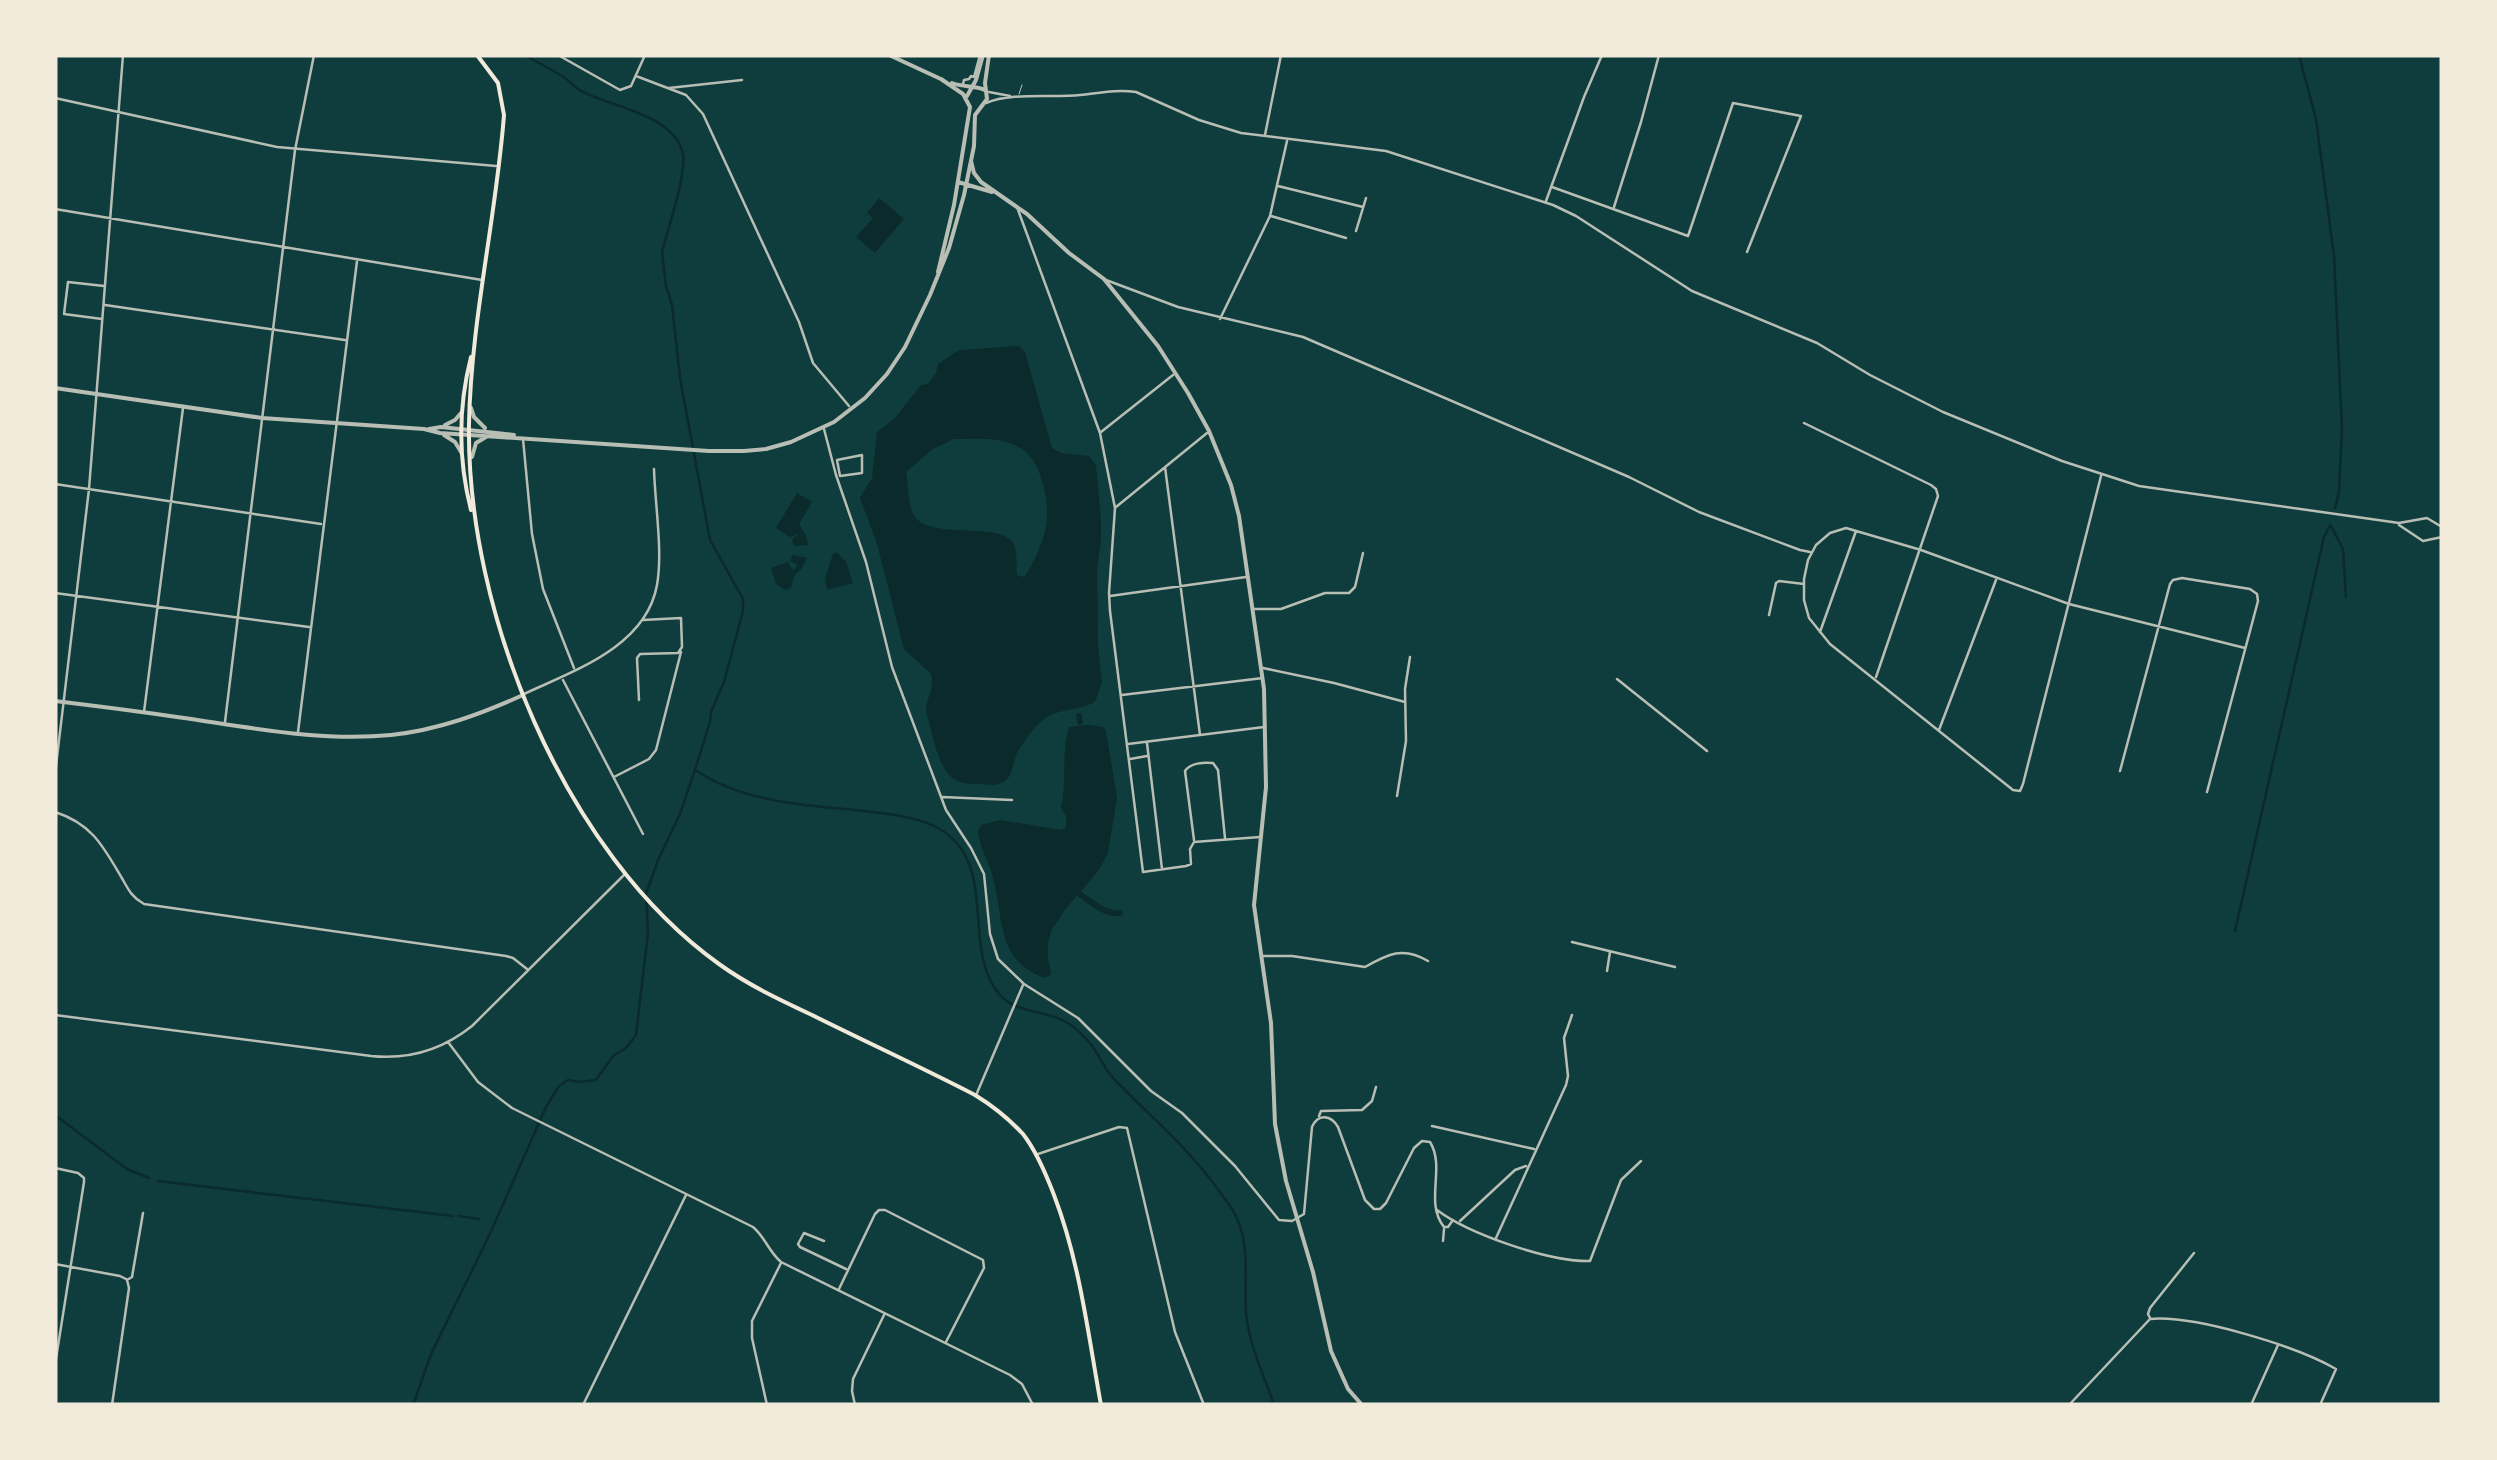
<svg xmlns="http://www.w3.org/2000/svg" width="2497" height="1460" viewBox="0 0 2497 1460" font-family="'Sofia Sans Condensed',sans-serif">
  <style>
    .water { fill: #0a2a2b; fill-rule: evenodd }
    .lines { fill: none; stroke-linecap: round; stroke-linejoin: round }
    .stream { stroke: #0a2a2b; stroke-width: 2.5 }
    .canal { stroke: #0a2a2b; stroke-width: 6 }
    .service { stroke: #b8beb3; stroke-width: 1 }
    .pedestrian { stroke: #b8beb3; stroke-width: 2.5 }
    .minor { stroke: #b8beb3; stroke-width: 2.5 }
    .tertiary { stroke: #b8beb3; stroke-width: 4 }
    .secondary { stroke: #f1e9da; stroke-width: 4 }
  </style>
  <rect width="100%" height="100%" fill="#0f3d3e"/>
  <path class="water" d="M879,198L904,219L875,253L856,237L873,218L867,213Z
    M1019,346L1025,352L1052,448L1061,453L1089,456L1096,465L1101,520V540L1097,569L1098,645L1102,682L1095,702C1079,711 1059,708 1044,719C1033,728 1022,743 1016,756C1013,763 1013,772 1008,778C1001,787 990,785 980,784C970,784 958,784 950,776C936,761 932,731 926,711C926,696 935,691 931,674L904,649L877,544L860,498L872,478L877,432L894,419L921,385L928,384L936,373L938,364L959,350ZM954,439C975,439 1004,436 1022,449C1043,463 1050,505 1046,528C1042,544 1034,564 1024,577L1017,575C1016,565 1018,552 1013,543C1000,521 936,540 916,518C907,508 909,484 906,472L933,449Z
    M797,493L812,502L799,524L806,536L809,545L794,546L792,539L800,533L790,537L776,528Z
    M837,552L846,562L853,583L827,590L825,578L833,554Z
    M793,555L807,558L802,568L794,576L791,588L785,590L776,584L771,568L788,562L791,569L795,570L797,565L790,561Z
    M1088,725L1103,727L1106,731L1117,798L1108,853L1098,871L1065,910L1051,931L1048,944V960L1051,971L1050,975L1045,978C996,961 1004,918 993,878C989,862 980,848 978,832L981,825L1000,820L1061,830L1066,827V816L1061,808C1067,784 1061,752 1069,727Z"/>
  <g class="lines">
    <path class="stream" d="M2299,55L2316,119L2334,256L2342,429L2339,492L2335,508
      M2331,526L2343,549L2346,597
      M697,771C747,805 815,805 872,812C895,815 918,817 938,828C997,861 964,939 994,987C1012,1016 1039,1007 1066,1022C1075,1027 1082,1034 1089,1042C1099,1053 1103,1068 1114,1079C1151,1117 1192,1151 1222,1195C1228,1203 1235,1211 1238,1221C1250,1250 1244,1281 1246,1311C1248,1343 1264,1375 1274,1405
      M2235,931L2324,537L2330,525
      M55,1115L127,1169L149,1178
      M158,1181L453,1216
      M459,1216L479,1219
      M413,1405L431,1354L489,1236L546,1107L559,1086L568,1080L579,1082L596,1080L613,1056L626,1048L636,1035L648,933L646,894L658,860L680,814L695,770L710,722L711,712L724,682L743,611V599L710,540L680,378L672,305L666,286L662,252C668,228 686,177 683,154C676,116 613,107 583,92C575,88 571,82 565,78C554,70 537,63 525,55"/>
    <path class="canal" d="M1079,716L1080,722
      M1078,893C1091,901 1104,915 1120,913"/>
    <path class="service" d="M1019,94L1022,85"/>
    <path class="pedestrian" d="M862,455V473L840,476L837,460Z"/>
    <path class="minor" d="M558,55L620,90L631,86L645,55
      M636,76L686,95L703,114L799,322L813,363L849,406
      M963,84L964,80L969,79L971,76L974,77L980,55
      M669,88L742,80
      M989,92L1010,96
      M55,98L277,147L496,166
      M986,103C1011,92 1052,98 1080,95C1099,93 1117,89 1136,92L1199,120L1241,133L1386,151L1553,205L1576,216L1692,291L1817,343L1870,375L1943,412L2062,461L2139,486L2399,523L2427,518L2442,527
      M1265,135L1281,55
      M1278,186L1363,207
      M1552,187L1688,236L1733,103L1801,116L1747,252
      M1546,201L1584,97L1602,55
      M1017,207L1100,433L1115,508L1109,593L1110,611L1143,872L1186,866L1191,864L1190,849L1194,842L1260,837
      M1614,207L1641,122L1659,55
      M55,209L482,280
      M1271,216L1346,238
      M1356,231L1366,198
      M1106,280L1178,307L1303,337L1629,477L1699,512L1800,550L1810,552
      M105,305L345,340
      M102,319L64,314L68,282L104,286
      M1220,319L1270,216L1287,141
      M1804,423L1931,485L1936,489L1938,496L1876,677
      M824,429L836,475L866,562L892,667L946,810L971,848L984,874L990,934L998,959L1024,984L1078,1018L1151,1091L1182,1113L1235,1166L1279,1220L1292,1221L1304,1214L1312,1127C1318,1113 1331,1115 1338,1127L1365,1200L1374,1209H1380L1386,1203L1414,1148L1422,1141L1430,1142C1446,1168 1424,1202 1444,1227H1448L1453,1220
      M1101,432L1173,375
      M523,439L532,534L543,589L574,668
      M1165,467L1200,735
      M2101,476L2023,784L2020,791L2013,790L1830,644L1809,618L1804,600V579L1808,560L1816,545L1830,533L1846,528L1921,550L2069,604L2245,648
      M55,484L321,524
      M1116,507L1207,433
      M2399,525L2423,541L2442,537
      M55,593L309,627
      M1110,596L1246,577
      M1254,609H1281L1325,593H1349L1355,587L1363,553
      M1769,615L1776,583L1779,581L1804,584
      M1820,632L1856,531
      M1263,668L1334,683L1405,702
      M1617,679L1707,751
      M563,680L643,834
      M524,694C573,671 646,647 657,585C663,551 655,505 654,469
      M1122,695L1263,678
      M639,700L637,658L640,654L678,653L682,647L681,618L643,620
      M144,712L183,408
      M225,722L295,150L314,55
      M1939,730L1996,580
      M298,732L357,261
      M1147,743L1162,869
      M1128,744L1264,727
      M1130,759L1147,756
      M2120,771L2170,584L2173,580L2182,578L2250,589L2257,594L2258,601L2207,792
      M55,774L89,489L123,55
      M614,777L649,759L656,750L681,652
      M1397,796L1406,741L1405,689L1410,657
      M942,797L1012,800
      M55,812C93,824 104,848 123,880C129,891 133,898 144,904L506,956L513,958L527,969
      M1194,840L1185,771C1190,763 1204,762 1213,763L1218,770L1225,838
      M1572,942L1675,967
      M1262,956H1292L1365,967C1388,954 1403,946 1428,961
      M1607,971L1610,952
      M55,1015L371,1056C409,1060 442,1050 472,1026L625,874
      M448,1042L478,1082L512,1108L753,1227C765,1237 769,1252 781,1262L1010,1375L1022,1384L1033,1405
      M977,1093L1023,985
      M1319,1116L1321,1111L1362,1110L1372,1101L1376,1087
      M1432,1126L1534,1149
      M1038,1154L1119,1127L1127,1128L1175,1332L1204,1405
      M55,1168L78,1173L84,1178V1182L55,1365
      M1437,1210C1469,1234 1549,1262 1590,1261L1621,1180L1641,1161
      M1460,1221L1515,1170L1526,1166
      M1496,1238L1566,1085L1568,1076L1564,1038L1572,1015
      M824,1241L804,1233L798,1244L800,1247L846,1269
      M1443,1241L1444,1229
      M55,1264L120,1276L126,1279
      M839,1289L875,1214L879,1210H885L983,1260L984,1268L946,1342
      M2150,1318L2148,1314L2150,1308L2194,1253
      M2150,1319C2195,1315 2296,1346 2336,1369L2320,1405
      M112,1405L129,1288L127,1280L132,1277L143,1213
      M583,1405L686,1195
      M767,1405L752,1338V1321L781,1263
      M855,1405L852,1391L853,1379L884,1315
      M2069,1405L2150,1319
      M2251,1405L2278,1345"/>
    <path class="tertiary" d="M889,55L943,80
      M952,83C962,87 979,86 985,90
      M967,96L976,80L983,55
      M971,161L974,173L981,182L1027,214L1069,253L1104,279L1158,346L1188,393L1209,431L1231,485L1239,516L1264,689L1266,787L1254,905L1271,1023L1275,1124L1286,1181L1313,1272L1331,1351L1348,1389L1362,1405
      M958,182L992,192
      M938,272L954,205L970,107L963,94L941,79
      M55,388L262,418L424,429L440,433L709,451H744L766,449L791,442L834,422L865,398L887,374L905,347L930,295L949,248L964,195L974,146L975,115L987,99L985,83L989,55
      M471,408L474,417L485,428
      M445,425L455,420L461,413
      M429,429L441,427L514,435
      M444,435L455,442L461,452
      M472,457L476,443L486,437
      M55,701C96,706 137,711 177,717C248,727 320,742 391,735C438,730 481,714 523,695"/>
    <path class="secondary" d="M477,55L498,83L504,115C496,219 471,320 469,424C466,612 564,853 719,964C748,985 780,1000 812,1015C866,1042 921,1067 975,1095C993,1106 1009,1119 1023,1134C1037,1152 1046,1174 1054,1195C1080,1263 1088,1334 1101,1405
      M471,357C458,408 458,459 471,510"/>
  </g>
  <rect width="2497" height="1460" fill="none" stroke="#f1e9da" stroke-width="115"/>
</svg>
